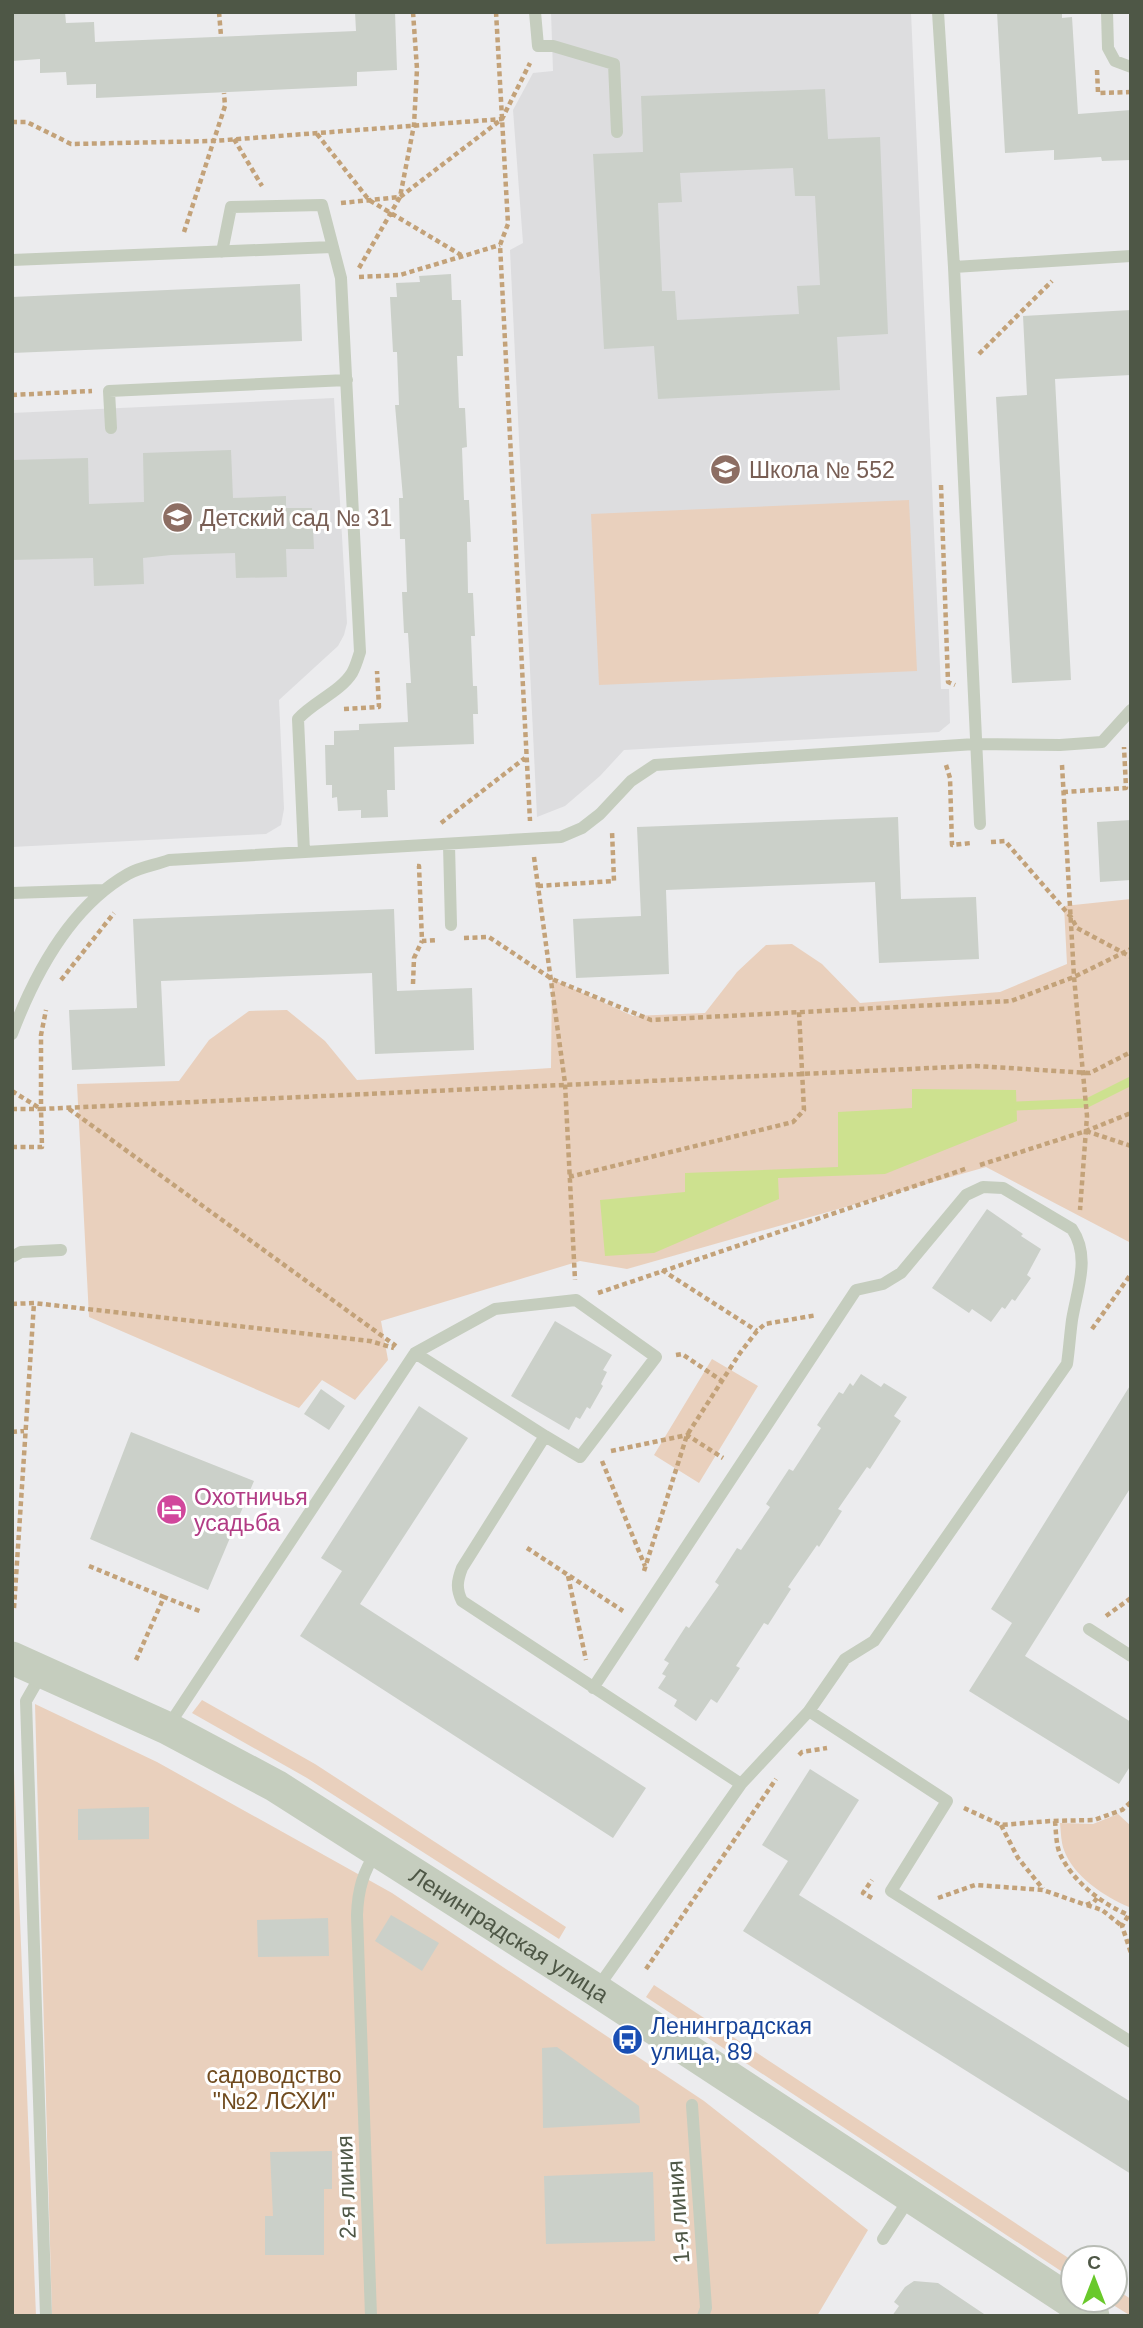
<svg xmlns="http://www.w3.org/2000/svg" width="1143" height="2328" viewBox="0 0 1143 2328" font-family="Helvetica,sans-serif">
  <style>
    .education { fill: #dddddf }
    .green { fill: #e9d0bd }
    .water { fill: #cde18f }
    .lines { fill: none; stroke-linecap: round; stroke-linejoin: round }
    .stream { stroke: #cde18f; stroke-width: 9 }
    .building { fill: #cbd0c9; fill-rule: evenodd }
    .path { stroke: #c3a279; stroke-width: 4.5; stroke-dasharray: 5 3.5; stroke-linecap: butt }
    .service { stroke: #c5cdbe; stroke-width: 12 }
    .tertiary { stroke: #c5cdbe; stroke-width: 33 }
    .labels { text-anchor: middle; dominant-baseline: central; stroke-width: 6; stroke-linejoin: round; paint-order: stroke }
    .education-label { font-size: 23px; fill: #785e54; stroke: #fff; text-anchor: start }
    .hotel-label { font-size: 23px; fill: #b23c85; stroke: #fff; text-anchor: start }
    .street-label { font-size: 23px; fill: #4e5746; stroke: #fff }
    .transit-label { font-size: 23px; fill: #164399; stroke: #fff; text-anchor: start }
    .park-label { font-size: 23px; fill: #704b1f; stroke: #fff }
  </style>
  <rect width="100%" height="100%" fill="#ececee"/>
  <path class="education" d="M551,12H911L941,689H949L950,723L939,732L624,750L600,776L565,806L537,817L510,250L523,243L513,110L533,73L553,71Z
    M334,398L347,623L344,635L338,646L279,700L284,809L281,825L266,834L12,847V413Z"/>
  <path class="green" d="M909,500L917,671L599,685L591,514Z
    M1131,899V1243L986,1167L627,1269L580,1261L381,1321L388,1360L355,1400L322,1380L299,1408L89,1317L77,1084L179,1081L209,1040L249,1011L287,1010L325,1041L357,1080L551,1068L552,979L633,1016L705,1013L737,972L766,945L792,944L822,964L860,1003L1000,992L1067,964L1064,906Z
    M712,1359L758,1386L699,1483L654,1455Z
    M202,1700L315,1764L566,1927L559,1939L307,1778L192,1713Z
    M35,1704L157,1762L392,1893L704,2101L868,2230L817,2316H52Z
    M12,1721L36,2316H12Z
    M1118,1814L1131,1826L1129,1907C1105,1897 1073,1876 1064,1850C1061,1842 1061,1832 1060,1823L1093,1824Z
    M654,1985L1073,2261V2279L646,1997Z
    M1115,2289L1131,2299V2316L1105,2300H1115Z"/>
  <path class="water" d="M912,1089L1016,1090L1017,1121L885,1174L778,1178L779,1199L654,1253L605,1256L600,1200L685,1192V1173L838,1167V1112L912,1108Z"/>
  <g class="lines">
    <path class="stream" d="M1017,1106L1087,1103L1131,1081"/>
  </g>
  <path class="building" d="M12,12H65L66,23L94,22L95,42L356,31L355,12H395L397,70L357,72V86L96,98V84L67,85L66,72L40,73V59L12,61Z
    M997,12H1062V18L1072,17L1078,114L1131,110V160L1102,161L1101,157L1054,160V150L1005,153Z
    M825,89L828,139L880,137L888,334L837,337L840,390L658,399L654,346L604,349L593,154L643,152L641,96ZM793,168L795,196H815L820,285L797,286L799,314L677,320L675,291H662L658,203L682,202L680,173Z
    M451,274L452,300H461L463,356H457L459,408H465L467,447L462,448L464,500H469L471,542H467L468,593H473L475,636H471L473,686H477L478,714H473L474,744L394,747L395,790H387L388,817L361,818V810L338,811L337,797L332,798V785H326L325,745H334V731L359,730V724L408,722L406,683H411L408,633H404L402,592H407L405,539H400L399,498H403L395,405H399L397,352H393L390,297H397L396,283L420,282L419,276Z
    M300,284L302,341L12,353V297Z
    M1131,310V375L1055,379L1071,680L1012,683L996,397L1027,395L1023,316Z
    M231,450L233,498L286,496V508H312L314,549H286L287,577L236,578L235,553L171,555L143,558L144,584L94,586L93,558L12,560V460L88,458L89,504L144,502L143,453Z
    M898,817L901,899L976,897L979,959L879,963L875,882L666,890L669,974L576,978L573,919L641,916L637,827Z
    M1131,820V880L1100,882L1097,822Z
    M394,909L397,991L472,988L474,1050L375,1054L372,973L161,981L165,1066L72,1070L69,1010L137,1008L133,919Z
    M987,1209L1023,1234L1021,1236L1041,1249L1027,1275L1031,1278L1015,1301L1012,1299L1005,1309L1002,1307L991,1322L972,1309L969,1313L932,1288Z
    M555,1321L612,1355L603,1370L607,1372L601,1384L603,1386L590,1409L587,1407L580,1419L576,1417L569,1430L511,1396Z
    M861,1374L881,1387L884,1383L907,1397L894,1416L901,1421L870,1469L867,1467L838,1509L842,1511L819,1547L817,1545L788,1587L791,1589L768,1625L764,1623L736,1666L740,1668L717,1703L711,1699L696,1721L674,1706L677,1700L658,1688L666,1676L662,1674L669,1663L664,1660L686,1626L689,1628L719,1585L715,1582L737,1548L741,1550L770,1507L766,1504L789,1469L793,1471L821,1428L817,1425L839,1392L843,1394L850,1383L853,1386Z
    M1131,1384V1487L1025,1656L1131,1722V1765L1119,1784L969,1691L1012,1623L991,1609Z
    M321,1389L345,1406L329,1430L304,1414Z
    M419,1406L468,1438L360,1604L646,1788L613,1838L300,1636L342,1571L321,1558Z
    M131,1432L254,1481L208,1590L90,1539Z
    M810,1769L859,1800L799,1895L1131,2102V2174L743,1931L788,1861L762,1845Z
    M149,1807V1839L78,1840V1809Z
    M391,1915L439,1943L422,1971L375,1941Z
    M328,1918L329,1956L258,1957L257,1920Z
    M557,2047L639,2106L640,2123L543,2128L542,2048Z
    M332,2151V2189H324V2255H265V2216H273L270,2152Z
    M653,2172L655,2241L546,2244L544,2176Z
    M914,2281L938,2283L987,2316H892L899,2306L894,2302L905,2287Z"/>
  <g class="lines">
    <path class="path" d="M219,12L221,36
      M496,12L508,224L500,245L530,821
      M1097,70L1098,93L1131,92
      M12,122H27L71,144L213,141L502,119
      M317,134L369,200L461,255
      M234,139L262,186
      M341,203L400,197L502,119L530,63
      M184,232L225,106L224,93
      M359,268L400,197L414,125L417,69L413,12
      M359,277L400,275L500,245
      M979,354L1052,281
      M12,395L92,391
      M941,485L948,682L955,685
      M344,709L379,707L377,671
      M946,765L950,778L952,845L971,843
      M1062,765L1074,977L1087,1116L1080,1210
      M1063,792L1126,788L1124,747
      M441,823L525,758
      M991,842L1005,841L1071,917L1077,928L1131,957
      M534,857L565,1083L575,1280
      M417,866H419L422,941L438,940
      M538,886L614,881L612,831
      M464,938L489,937L552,979L651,1020L1011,1001L1074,977L1131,949
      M61,980L114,913
      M413,984L414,958L422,941
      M12,1091L41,1109L975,1066L1090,1073L1131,1052
      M12,1109H41V1035L46,1010
      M69,1109L396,1346
      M1086,1131L1131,1146
      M12,1147H42L41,1109
      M980,1165L1086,1131L1131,1113
      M569,1177L793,1122L804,1110L799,1012
      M662,1270L757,1331
      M598,1293L968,1168
      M12,1304L34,1303L370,1341L394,1348
      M1092,1329L1131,1274
      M676,1355L682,1354L722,1381
      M12,1432L24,1431
      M611,1451L687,1435L723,1458
      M602,1461L645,1566
      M527,1548L623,1611
      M89,1566L164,1597
      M644,1571L687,1435L740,1353L757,1331L765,1324L817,1315
      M568,1576L586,1660
      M14,1608L34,1303
      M1106,1616L1131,1598
      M136,1660L164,1597L202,1612
      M799,1755L802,1752L827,1748
      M964,1808L1001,1825L1050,1821L1094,1820L1122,1810L1131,1802
      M1055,1821C1056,1831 1056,1845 1060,1854C1073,1882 1103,1905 1131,1916
      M1001,1825L1018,1858L1043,1889
      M872,1898L863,1893L872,1880
      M938,1898L975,1885L1043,1890L1086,1905L1094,1902L1097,1898
      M1087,1905L1102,1910L1122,1926
      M1128,1916L1122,1926L1131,1953
      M646,1969L776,1779"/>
    <path class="service" d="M535,12L538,46H553L614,64L617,132
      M938,12L954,267L980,824
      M1107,12L1108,48L1115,61L1131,67
      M222,252L231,207L322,205L341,278L360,652C358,658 356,666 352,673C340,692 313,702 298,719L304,852
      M12,260L332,247
      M954,267L1131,256
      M111,428L109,391L347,380
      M449,845L451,925
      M12,893L103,890
      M12,1034C35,973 70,907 128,874C140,867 156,865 169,860L561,837L582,828L600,814L631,781L655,765L975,744L1060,745L1102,742L1131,710
      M12,1257L21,1252L61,1250
      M415,1353L545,1436
      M1089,1629L1131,1656
      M42,1673L26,1701L46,2316
      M593,1688L856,1290L883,1284L901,1273L966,1195L983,1187L1003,1188L1072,1229C1091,1257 1077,1289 1072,1320C1070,1335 1069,1350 1067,1364L874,1641L845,1659L809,1711
      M167,1728L415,1353L495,1309L576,1300L656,1357L580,1457L545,1436L462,1568C457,1581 456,1589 462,1601L741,1784
      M596,1990L741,1784L809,1711L947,1801L891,1891L1131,2042
      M692,2105L706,2308L703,2316
      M883,2239L909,2199
      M371,2316L357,1915C358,1889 363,1872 377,1851"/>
    <path class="tertiary" id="s1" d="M12,1658L167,1728L276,1786L596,1990L1093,2316"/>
  </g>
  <defs>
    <symbol id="school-disc" viewBox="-11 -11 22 22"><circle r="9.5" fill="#8d6e63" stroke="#fff"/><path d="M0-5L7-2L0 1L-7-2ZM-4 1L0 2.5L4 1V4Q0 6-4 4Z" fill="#fff"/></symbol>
    <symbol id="hotel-disc" viewBox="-11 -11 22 22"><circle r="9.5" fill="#d1479c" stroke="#fff"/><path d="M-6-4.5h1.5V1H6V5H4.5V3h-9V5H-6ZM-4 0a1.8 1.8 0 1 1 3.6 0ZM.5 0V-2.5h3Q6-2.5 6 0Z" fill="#fff"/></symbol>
    <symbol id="bus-disc" viewBox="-11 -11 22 22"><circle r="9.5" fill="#1a4fb4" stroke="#fff"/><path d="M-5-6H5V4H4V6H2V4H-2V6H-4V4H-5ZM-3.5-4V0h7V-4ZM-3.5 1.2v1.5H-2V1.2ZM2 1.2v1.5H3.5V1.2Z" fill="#fff"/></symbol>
  </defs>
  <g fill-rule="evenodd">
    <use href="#school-disc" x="708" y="452" width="35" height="35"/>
    <use href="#school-disc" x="160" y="500" width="35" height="35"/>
    <use href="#hotel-disc" x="154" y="1492" width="35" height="35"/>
    <use href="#bus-disc" x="610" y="2022" width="35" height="35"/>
  </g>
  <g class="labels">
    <g class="education-label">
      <text x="749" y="470">Школа № 552</text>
      <text x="200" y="518">Детский сад № 31</text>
    </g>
    <g class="hotel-label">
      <text x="194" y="1497">Охотничья<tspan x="194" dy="26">усадьба</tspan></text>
    </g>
    <g class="street-label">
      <text stroke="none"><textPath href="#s1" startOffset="570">Ленинградская улица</textPath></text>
      <text transform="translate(346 2187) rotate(-92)">2-я линия</text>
      <text transform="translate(678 2212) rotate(-94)">1-я линия</text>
    </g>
    <g class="transit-label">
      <text x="651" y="2026">Ленинградская<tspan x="651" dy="26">улица, 89</tspan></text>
    </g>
    <g class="park-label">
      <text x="274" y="2075">садоводство<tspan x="274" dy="26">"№2 ЛСХИ"</tspan></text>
    </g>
  </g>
  <rect width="1143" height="2328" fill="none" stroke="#4e5746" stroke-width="28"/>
  <g transform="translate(1094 2279)"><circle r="33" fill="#ffffff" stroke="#b8bcb5" stroke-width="2"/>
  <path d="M0-5L12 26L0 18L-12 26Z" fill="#69c92b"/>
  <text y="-10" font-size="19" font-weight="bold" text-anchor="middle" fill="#4e5746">С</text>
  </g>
</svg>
